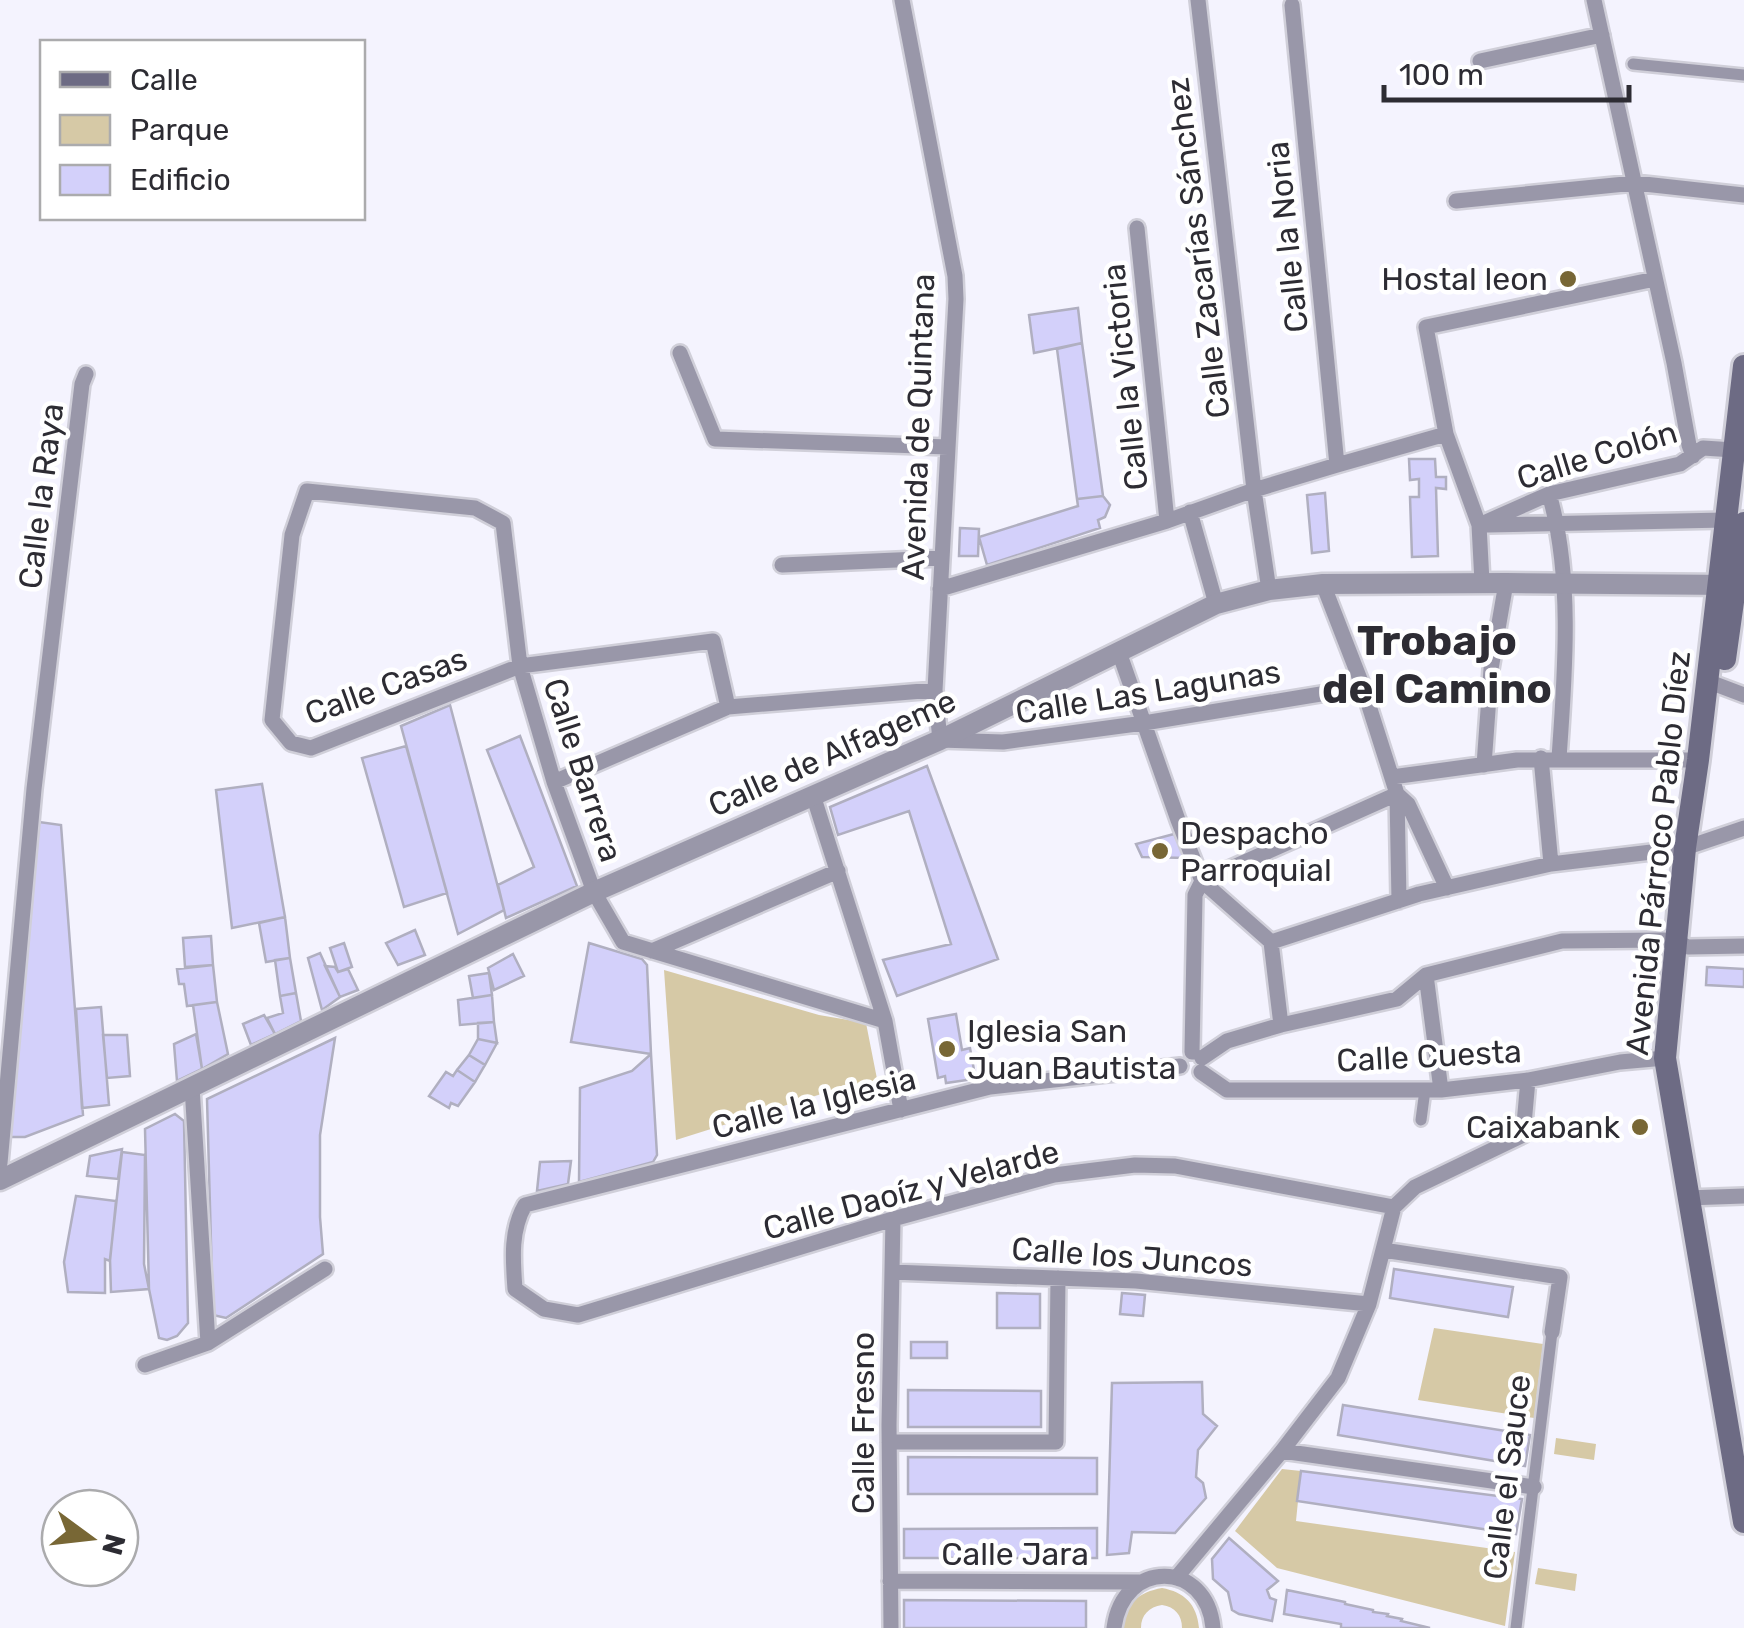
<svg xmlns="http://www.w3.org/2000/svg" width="1744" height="1628" viewBox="0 0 1744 1628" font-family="Rubik,sans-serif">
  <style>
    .green { fill: #d6c9a6 }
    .building { fill: #d3d0fa; stroke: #b0afc0; stroke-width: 2.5 }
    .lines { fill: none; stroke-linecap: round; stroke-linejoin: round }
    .pedestrian-casing { stroke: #d0cfd9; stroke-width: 16 }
    .minor-casing { stroke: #d0cfd9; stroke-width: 20 }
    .tertiary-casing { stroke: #d0cfd9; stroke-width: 25 }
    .secondary-casing { stroke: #d0cfd9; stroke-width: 28 }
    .pedestrian { stroke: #9997a9; stroke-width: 11 }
    .minor { stroke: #9997a9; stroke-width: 15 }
    .tertiary { stroke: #9997a9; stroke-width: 20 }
    .secondary { stroke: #6d6b84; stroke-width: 22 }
    .poi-dot { fill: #786735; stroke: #fff; stroke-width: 4 }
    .labels { text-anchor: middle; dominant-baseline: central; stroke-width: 9; stroke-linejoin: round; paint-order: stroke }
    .street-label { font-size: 32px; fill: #2d2c33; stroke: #fff }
    .poi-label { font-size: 32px; fill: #2d2c33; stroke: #fff; text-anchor: end }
    .district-label { font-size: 42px; font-weight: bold; fill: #2d2c33; stroke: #fff }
  </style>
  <rect width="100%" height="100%" fill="#f4f3fe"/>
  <path class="green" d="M664,970L819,1015L866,1023L879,1089L847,1100L834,1090L676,1140Z
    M1434,1328L1543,1344L1534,1418L1418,1400Z
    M1556,1438L1596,1444L1594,1460L1554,1454Z
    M1282,1469L1301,1471L1296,1521L1515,1552L1505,1626L1277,1568L1235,1531Z
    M1538,1568L1577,1574L1575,1591L1535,1584Z
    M1162,1588C1184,1592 1197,1604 1199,1628H1182C1182,1615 1175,1607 1162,1605C1149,1607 1141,1615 1141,1628H1124C1124,1604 1139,1592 1162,1588Z"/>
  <path class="building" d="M1078,308L1082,343L1034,353L1029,315Z
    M1082,343L1103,496L1077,499L1057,349Z
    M1409,459H1435L1436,477H1446V489L1436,488L1438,556L1412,557L1410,497H1419V479L1410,480Z
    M1325,493L1329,551L1312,553L1307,495Z
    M1103,496L1110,505L1105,517L1098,520L1100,528L987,565L979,537L1078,506L1077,499Z
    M960,528L979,529L978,556H959Z
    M450,705L504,910L458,934L401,726Z
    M520,736L577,886L506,918L498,885L534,867L487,750Z
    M406,746L447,893L404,907L362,758Z
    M927,766L998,959L897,996L883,960L951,944L909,811L838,835L830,807Z
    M262,784L285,917L232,928L216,790Z
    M39,822L61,825L83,1115L25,1137H10Z
    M1174,834L1186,858L1142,857L1136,844Z
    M285,917L290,958L266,962L259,923Z
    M415,930L425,955L398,965L386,943Z
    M211,936L213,965L185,967L183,938Z
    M344,943L352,967L338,972L330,948Z
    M589,943L642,959L647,965L651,1054L571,1042Z
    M320,953L340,997L322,1010L308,958Z
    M513,954L524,976L494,990L488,968Z
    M290,958L296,993L280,996L275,960Z
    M213,965L217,1002L187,1006L184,984H179L177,969Z
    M325,966L335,967L338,972L348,969L358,990L340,997Z
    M1707,967L1744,969V987L1706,985Z
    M489,973L492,995L473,998L469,976Z
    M296,993L301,1021L275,1034L267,1018L283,1013L280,996Z
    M492,995L494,1022L460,1025L458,1000Z
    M217,1002L228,1054L202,1069L193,1005Z
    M101,1007L109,1105L82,1108L76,1009Z
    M956,1014L962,1050L970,1048L974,1070L966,1071L967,1080L946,1083L945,1076L938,1078L928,1019Z
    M264,1015L275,1034L251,1045L243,1024Z
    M494,1022L497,1043L478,1039V1023Z
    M196,1034L202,1069L177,1081L174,1044Z
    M103,1035H127L130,1076L107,1078Z
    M335,1038L320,1135V1217L323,1254L226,1318L213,1315L207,1099Z
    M478,1039L497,1043L485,1065L469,1055Z
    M651,1054L657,1155L653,1162L579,1182L580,1088L632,1071Z
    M469,1055L485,1065L475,1082L457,1070Z
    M457,1070L475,1082L458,1106L451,1103L449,1108L429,1096L446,1072L453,1076Z
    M175,1114L184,1121L188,1323L177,1336L167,1340L159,1338L149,1289L145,1129Z
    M122,1149L118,1179L87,1176L90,1156Z
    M122,1152L145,1155L144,1264L149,1289L111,1292L110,1259Z
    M571,1161L568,1184L537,1191L540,1162Z
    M76,1196L116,1201L110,1261L105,1259V1293L68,1292L64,1262Z
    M1394,1269L1513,1287L1508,1317L1390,1298Z
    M997,1293L1040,1294V1328H997Z
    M1122,1293L1145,1295L1143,1316L1120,1314Z
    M911,1342H947V1358H911Z
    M1202,1382L1203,1414L1217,1426L1198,1450L1196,1477L1203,1483L1206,1498L1175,1533L1132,1532L1129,1553L1107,1555L1112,1383Z
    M908,1390L1041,1391V1427H908Z
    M1343,1405L1530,1435L1525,1466L1338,1435Z
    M908,1457L1097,1458V1494H908Z
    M1301,1471L1522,1499L1516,1534L1297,1501Z
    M1097,1528V1558H904V1529Z
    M1229,1538L1278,1581L1267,1590L1270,1598L1276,1600L1272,1621L1239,1614L1232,1610L1228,1592L1213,1579L1212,1559Z
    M1287,1590L1345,1602V1604L1373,1610V1612L1388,1614L1387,1616L1402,1619L1401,1621L1430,1628H1341V1624L1284,1614Z
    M904,1600L1086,1601V1628H904Z"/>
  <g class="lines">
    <defs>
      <path id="pedestrian" d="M1633,64L1744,75
        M1421,1120L1425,1090
        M1516,1628L1552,1332"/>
      <path id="minor" d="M902,0L955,276L956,299L935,690L940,740L1003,742L1144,723L1363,687
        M1198,0L1254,490L1269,590
        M1594,0L1674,363L1689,445L1693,456
        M1292,5L1337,465
        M1480,61L1602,35
        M1456,201L1635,183L1744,195
        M1137,228L1167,521
        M680,353L715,439L948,447
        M1549,494C1573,575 1565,674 1559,758
        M1190,512L1216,604
        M1479,525L1549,494L1680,464L1703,448L1734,450
        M1488,525L1725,520
        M782,565L942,558
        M1482,582L1479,525L1446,434L1426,327L1655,279
        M1323,584L1363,687L1397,794L1399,901
        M940,589L1167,521L1254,490L1337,465L1446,434
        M1119,652L1178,820L1202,881L1195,895L1192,1052
        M1707,681L1744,695
        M728,707L713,641L520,666L311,748L291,743L272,720L292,535L307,491L475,508L503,523L520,666L554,782L594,892L623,942L885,1021
        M1541,758L1551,864
        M1484,765L1491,669L1506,583
        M1392,777L1517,760H1698
        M554,782L728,707L935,690
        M1397,794L1408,804L1447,888
        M813,795L885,1021L901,1110
        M1271,942L1419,894L1551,864L1685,848L1744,828
        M652,951L838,871
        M1426,975L1441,1090
        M1281,1025L1271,942L1202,881L1397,794
        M1202,1058L1227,1041L1281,1025L1397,999L1426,975L1562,941L1663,940L1675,941L1688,947L1744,946
        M1180,1066L990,1087L525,1205C510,1231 513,1261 515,1289L544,1309L578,1315L893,1219L1054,1175L1135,1165L1175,1166L1394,1207L1415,1187L1523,1135L1528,1080
        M1201,1072L1227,1090H1441L1528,1080L1620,1062L1665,1058
        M192,1087L208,1343
        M0,1163L34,789L82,384L86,374
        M1687,1198L1744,1196
        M1383,1250L1560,1277L1552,1332
        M892,1272L1136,1281L1369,1304
        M145,1365L208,1343L325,1269
        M889,1442H1056L1058,1278
        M1282,1451L1534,1487
        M1176,1578L1282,1451L1338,1378L1369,1304L1394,1207
        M890,1581L1139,1582
        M891,1628L889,1425L893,1219
        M1114,1628C1123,1558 1207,1560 1213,1628"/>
      <path id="tertiary" d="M0,1180L594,892L940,740L1216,604L1269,590L1323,584L1506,583L1731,585"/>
      <path id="secondary" d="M1744,366L1698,760L1685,848L1665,1058L1744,1522
        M1725,659L1744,523"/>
    </defs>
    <use href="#pedestrian" class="pedestrian-casing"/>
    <use href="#minor" class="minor-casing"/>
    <use href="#tertiary" class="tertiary-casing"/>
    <use href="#secondary" class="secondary-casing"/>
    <use href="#pedestrian" class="pedestrian"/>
    <use href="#minor" class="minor"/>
    <use href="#tertiary" class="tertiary"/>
    <use href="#secondary" class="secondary"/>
  </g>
  <g class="poi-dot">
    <circle cx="1568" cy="279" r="10"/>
    <circle cx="1160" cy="851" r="10"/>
    <circle cx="947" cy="1049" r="10"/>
    <circle cx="1640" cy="1127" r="10"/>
  </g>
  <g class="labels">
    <g class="street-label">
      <text transform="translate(1287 237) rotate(-96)">Calle la Noria</text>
      <text transform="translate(1198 248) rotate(-97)">Calle Zacarías Sánchez</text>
      <text transform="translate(1125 377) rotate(-96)">Calle la Victoria</text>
      <text transform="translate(918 427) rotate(-88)">Avenida de Quintana</text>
      <text transform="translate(1597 455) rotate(-17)">Calle Colón</text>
      <text transform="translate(41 496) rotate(-83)">Calle la Raya</text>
      <text transform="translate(386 686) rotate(-20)">Calle Casas</text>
      <text transform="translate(1148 692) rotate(-9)">Calle Las Lagunas</text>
      <text transform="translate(832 753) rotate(-24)">Calle de Alfageme</text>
      <text transform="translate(583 770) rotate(72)">Calle Barrera</text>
      <text transform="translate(1658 853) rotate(-84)">Avenida Párroco Pablo Díez</text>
      <text transform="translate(1429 1056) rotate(-3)">Calle Cuesta</text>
      <text transform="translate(814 1103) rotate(-14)">Calle la Iglesia</text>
      <text transform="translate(911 1190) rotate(-15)">Calle Daoíz y Velarde</text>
      <text transform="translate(1132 1257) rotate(4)">Calle los Juncos</text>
      <text transform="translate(863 1423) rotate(-90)">Calle Fresno</text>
      <text transform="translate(1507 1477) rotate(-83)">Calle el Sauce</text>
      <text x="1015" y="1554">Calle Jara</text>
    </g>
    <g class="poi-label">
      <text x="1548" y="279">Hostal leon</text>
      <text x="1180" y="833" text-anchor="start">Despacho<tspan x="1180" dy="37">Parroquial</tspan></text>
      <text x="967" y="1031" text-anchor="start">Iglesia San<tspan x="967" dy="37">Juan Bautista</tspan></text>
      <text x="1620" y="1127">Caixabank</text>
    </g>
    <g class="district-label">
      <text x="1437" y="641">Trobajo<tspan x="1437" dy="48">del Camino</tspan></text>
    </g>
  </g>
  <rect x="40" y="40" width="325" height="180" fill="#ffffff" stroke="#ababad" stroke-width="2.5"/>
  <rect x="60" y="72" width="50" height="15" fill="#6d6b84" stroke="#ababad" stroke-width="2.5"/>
  <text x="130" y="90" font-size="30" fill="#2d2c33">Calle</text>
  <rect x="60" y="115" width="50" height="30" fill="#d6c9a6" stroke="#ababad" stroke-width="2.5"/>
  <text x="130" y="140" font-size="30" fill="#2d2c33">Parque</text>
  <rect x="60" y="165" width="50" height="30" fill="#d3d0fa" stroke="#ababad" stroke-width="2.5"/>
  <text x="130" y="190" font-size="30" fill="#2d2c33">Edificio</text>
  <g transform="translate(90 1538) rotate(105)"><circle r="48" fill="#ffffff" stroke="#ababad" stroke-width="2.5"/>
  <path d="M0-8L18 38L0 25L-18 38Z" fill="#786735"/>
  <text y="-15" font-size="28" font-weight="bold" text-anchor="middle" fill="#2d2c33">N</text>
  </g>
  <path d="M1384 85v15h245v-15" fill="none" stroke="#2d2c33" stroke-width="5"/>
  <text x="1399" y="85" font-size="30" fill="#2d2c33" stroke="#ffffff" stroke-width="8" paint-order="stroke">100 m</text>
</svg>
